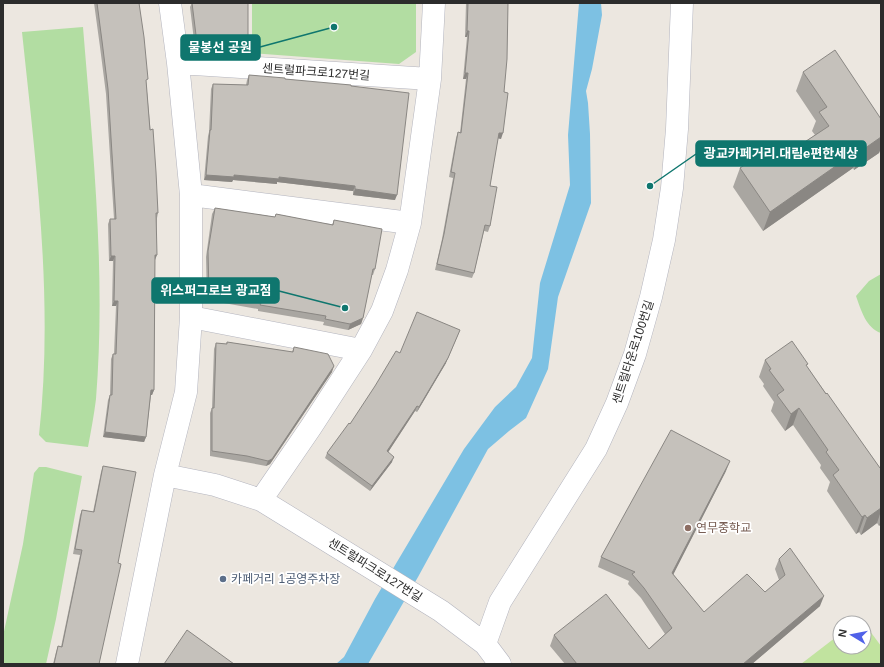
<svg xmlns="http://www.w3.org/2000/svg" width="884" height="667" viewBox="0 0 884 667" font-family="Helvetica,'Noto Sans KR',sans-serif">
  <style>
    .green { fill: #b2dda2 }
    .pitch { fill: #c1e39f }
    .water { fill: #7dc1e3 }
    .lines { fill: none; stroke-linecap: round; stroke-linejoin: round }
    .minor-casing { stroke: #b3b4be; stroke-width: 23 }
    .minor { stroke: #fff; stroke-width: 22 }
    .wall { fill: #a9a6a1 }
    .shaded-wall { fill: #8a8783 }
    .building { fill: #c5c1bb; stroke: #8a8783 }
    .education-dot { fill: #8d6e63; stroke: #fff; stroke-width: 1.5 }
    .service-dot { fill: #5c6f8a; stroke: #fff; stroke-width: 1.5 }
    .labels { text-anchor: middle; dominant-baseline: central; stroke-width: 3.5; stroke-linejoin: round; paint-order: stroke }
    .street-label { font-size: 12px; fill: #2c2c2c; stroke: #fff }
    .education-label { font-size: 12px; fill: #785e54; stroke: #fff; text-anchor: start }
    .service-label { font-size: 12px; fill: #4e5e75; stroke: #fff; text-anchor: start }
    .leader { fill: none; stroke: #0f766e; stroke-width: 1.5 }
    .callout-dot { fill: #0f766e; stroke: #fff; stroke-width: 1.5 }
    .callout { fill: #0f766e; stroke: #0f766e; stroke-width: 1.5 }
    .callout-label { font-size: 13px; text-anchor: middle; font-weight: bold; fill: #fff }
  </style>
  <rect width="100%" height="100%" fill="#ece7e0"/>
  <path class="green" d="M252,3H416V52L399,64L252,53Z
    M83,27C93,150 106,275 96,399C94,415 91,431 88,447L46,442L39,435C54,301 36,165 22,32Z
    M881,274V333C866,328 861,310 856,296L869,281Z
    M39,467H46L82,476L56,619L46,664H3V636L23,544L34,473Z"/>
  <path class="pitch" d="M864,623L881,646V664H801L840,634V647H864Z"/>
  <path class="water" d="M579,3H601L602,15L592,69L586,91L588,103L590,134L591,203L558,297L548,369L526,418L509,431L488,449L418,577L368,664H336L344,657L375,599L464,449L495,407L516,387L532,358L540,283L570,185L568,135Z"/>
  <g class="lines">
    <defs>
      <path id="minor" d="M178,63L430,79
        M191,195L410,223
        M191,317L361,350
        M165,475L215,485L261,500L441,611L485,644
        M261,500L311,427L361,350L382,311L397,270L410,223L430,79L434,3
        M127,664L165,475L186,392L191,317V195L178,63L170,3
        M500,664L485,644L500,602L596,449L617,403L635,354L651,297L664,240L672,188L677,129L682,3"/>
    </defs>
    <use href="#minor" class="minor-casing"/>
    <use href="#minor" class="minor"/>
  </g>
  <path class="wall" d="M94,3H139L158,213L157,218L155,260L154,390L152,395H151L146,437L144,442L103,437L108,400L110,395L111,359L113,354H114L116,306H112L113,261H109L108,224L110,219H114L106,94L100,47Z
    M192,3H248V44L246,50L195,49L190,7Z
    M466,3H508L501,139L498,138L490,186V226L488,232L484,231L474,273L472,278L435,270L442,239L453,178L449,177L456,138L458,132L460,133L466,79H463L467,37H465Z
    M803,72L881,119V148L879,153L854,170L853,168L763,231L733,187L740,168L768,155L791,151L815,135L812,131L816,121L796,91Z
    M249,75L285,79L351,86L395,200L353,195V191L277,182V184L233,180L232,182L204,180L208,136L209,132L211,89L213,84L246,85L247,80Z
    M215,208L275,217L276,214L332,225L334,220L375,269L373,275H371L363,318L361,324L348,330L323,325L324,322L258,311V309L207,300L206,257L212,214Z
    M227,342L292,352L294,347L332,372L270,464L266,466L245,462L210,456V413L212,408L214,349L216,343L226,344Z
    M400,353L446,363L417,412L415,411L388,452L392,462L370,491L325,458L327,453L350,424Z
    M765,360L807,367L880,468L881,467V524L879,526L877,523L861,535L859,532L856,534L827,491L830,482L820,468L821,465L793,425L785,431L771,411L774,402L763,386L764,384L759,377Z
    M103,466L118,563L99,664H53L56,652L58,646L61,647L80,555L73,554L80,515L82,510L93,512L101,472Z
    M726,471L673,574L704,612L765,592L779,580L775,569L779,559L820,606L752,664H565L550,646L554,635L649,649L665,634L641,598L628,584L629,581L598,567L601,557Z"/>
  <path class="shaded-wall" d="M467,31H469L467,37H465Z
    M197,43L248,44L246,50L195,49Z
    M465,73H468L466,79H463Z
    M499,133H503L501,139L497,138Z
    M881,137V148L879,153L854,170L861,151Z
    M860,149L853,168L763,231L770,212Z
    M206,175H234L279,177L355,186L353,191L277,182V184L233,180L232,182L204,180Z
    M355,189L397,195L395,200L353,195Z
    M155,255H157L155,260H153Z
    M111,256H115L113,261H109Z
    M114,301H118L116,306H112Z
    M363,318L361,324L348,330L350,324Z
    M460,330L446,363L417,412L419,407Z
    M334,366L332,372L270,464L266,466L268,461Z
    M151,390H154L152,395H149Z
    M417,406L415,411L385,457L387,451Z
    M799,408L793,425L785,431L791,414Z
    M105,432L146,437L144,442L103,437Z
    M394,457L392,462L370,491L372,486Z
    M730,461L726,471L669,583L672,573Z
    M881,508V511L877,523L861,535L867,518Z
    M865,515L859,532L856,534L862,517Z
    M881,519V524L879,526Z
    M824,596L820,606L752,664H743Z"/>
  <path class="building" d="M97,3H139L144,37L148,79L146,80L150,130L153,129L156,172L158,213H156L157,255H155L154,390H151L146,437L105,432L110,395H112L113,354H116L118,301H114L115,256H111L110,219H116L108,89L102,41Z
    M192,3H248V44L197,43Z
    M468,3H508L507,59L504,92L508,93L503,133H499L490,186L497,187L490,226L485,225L474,273L437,264L444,234L455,173L451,172L458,132L461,133L468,73H465L469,31H467Z
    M835,50L881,119V137L861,151L860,149L770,212L740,168L765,151L768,155L786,143L791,151L829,126L819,112L827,107L803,72Z
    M249,75L285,78V79L351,85V86L409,93L397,195L355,189V186L279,177V179L234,175V177L206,175L210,130H211L213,84L248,85Z
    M215,208L275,217L276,214L333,225L334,220L382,229L375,269H373L363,318L350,324L325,319L326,316L260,305L261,303L209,294L208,251Z
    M417,312L460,330L448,358L419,407L417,406L387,451L394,457L372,486L327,453L349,423L350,424L375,386L396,351L400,353Z
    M792,341L808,364L806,365L826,394L827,393L880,468L881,467V508L867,518L865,515L862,517L833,475L839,470L826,452L828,450L799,408L791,414L777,395L784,390L769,370L771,369L765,360Z
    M227,342L293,352L294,347L328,354L334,366L272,459L268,461L247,456L212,451V408H214L216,343L227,344Z
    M671,430L730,461L672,573L704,612L747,574L765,592L785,575L779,559L790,548L824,596L743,664H577L554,635L606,594L649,649L672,628L644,588L632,574L635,572L601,557Z
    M103,466L136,472L118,563L121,564L99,664H54L58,646L62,647L82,550L75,549L82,510L94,512Z
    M187,630L234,664H164Z"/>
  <circle class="education-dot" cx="688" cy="528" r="4"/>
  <circle class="service-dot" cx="223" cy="579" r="4"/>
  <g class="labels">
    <g class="street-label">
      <text transform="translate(316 72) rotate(4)">센트럴파크로127번길</text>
      <text transform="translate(633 352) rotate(-72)">센트럴타운로100번길</text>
      <text transform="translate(375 570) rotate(32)">센트럴파크로127번길</text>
    </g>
    <g class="education-label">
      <text x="696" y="528">연무중학교</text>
    </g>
    <g class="service-label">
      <text x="231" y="579">카페거리 1공영주차장</text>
    </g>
  </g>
  <path class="leader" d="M334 27L260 47M650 186L696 154M345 308L279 291"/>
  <g class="callout-dot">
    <circle cx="334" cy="27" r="4"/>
    <circle cx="650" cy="186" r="4"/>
    <circle cx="345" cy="308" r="4"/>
  </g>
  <g class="callout">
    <rect x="181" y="35" width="79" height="25" rx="4"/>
    <rect x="696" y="141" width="170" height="25" rx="4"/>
    <rect x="152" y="278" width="127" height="25" rx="4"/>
  </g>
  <g class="callout-label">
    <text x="220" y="52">물봉선 공원</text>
    <text x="781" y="158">광교카페거리.대림e편한세상</text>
    <text x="216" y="295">위스퍼그로브 광교점</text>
  </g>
  <rect width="884" height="667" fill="none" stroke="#2c2c2c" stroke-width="8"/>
  <g transform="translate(852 635) rotate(280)"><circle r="19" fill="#ffffff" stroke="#ababab"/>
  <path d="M0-3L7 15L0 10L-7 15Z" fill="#5061e8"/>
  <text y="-6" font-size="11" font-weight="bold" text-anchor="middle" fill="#2c2c2c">N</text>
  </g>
</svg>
